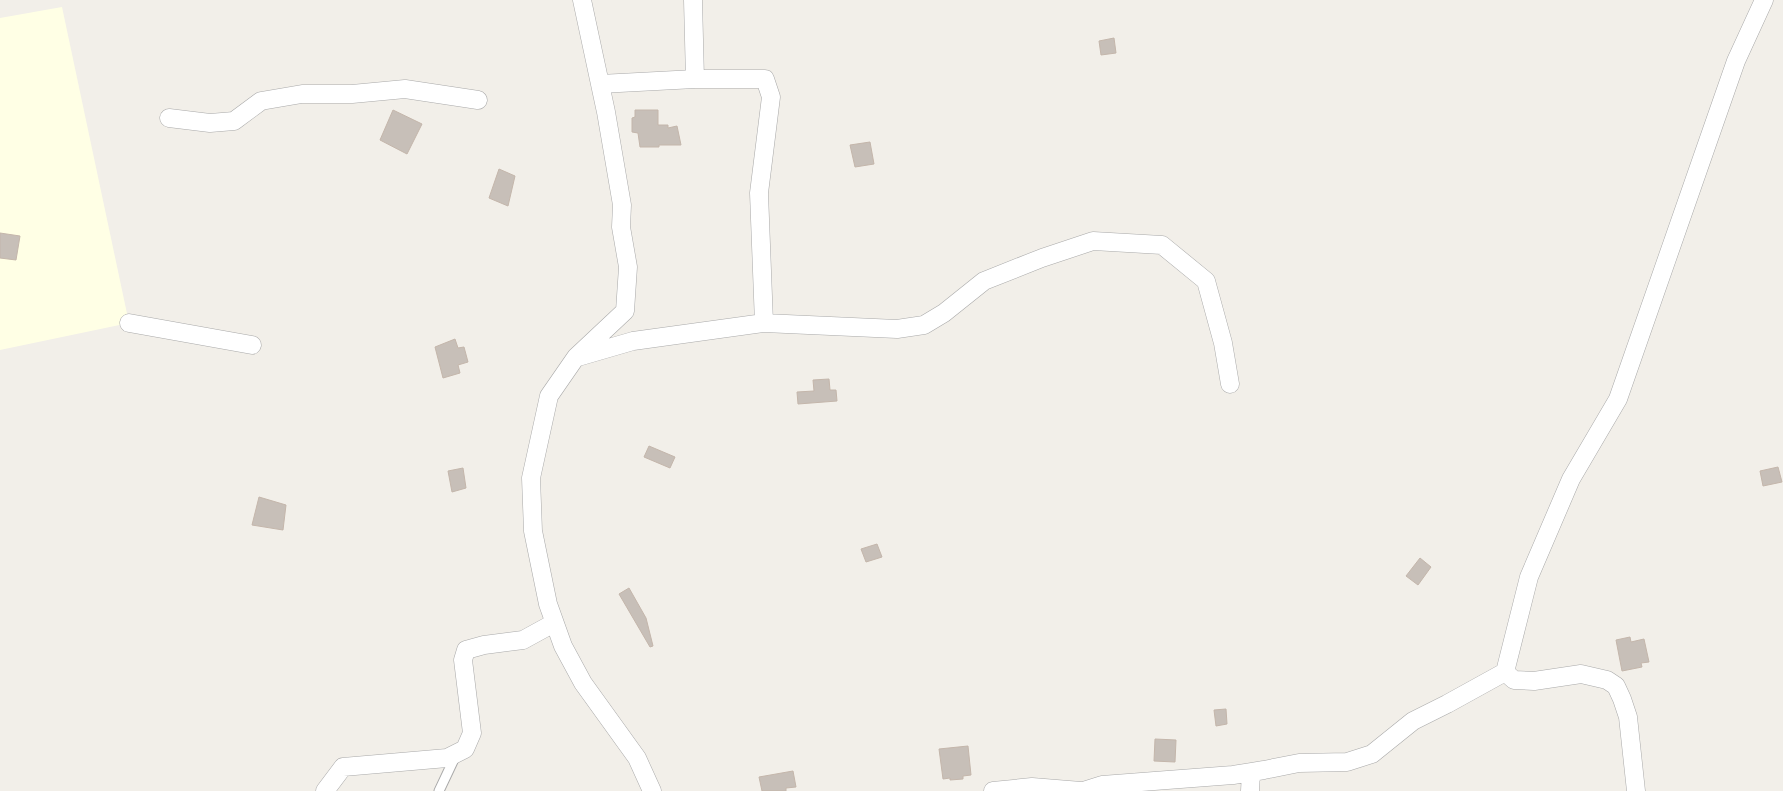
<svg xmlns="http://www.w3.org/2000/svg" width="1783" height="791" viewBox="0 0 1783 791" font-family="'PT Sans Narrow',sans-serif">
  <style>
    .education { fill: #ffffe5 }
    .building { fill: #c7bfb8; stroke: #c4b6ab }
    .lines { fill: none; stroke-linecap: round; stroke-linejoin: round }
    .service-casing { stroke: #a9a9a9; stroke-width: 11 }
    .minor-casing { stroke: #a9a9a9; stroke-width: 19 }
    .service { stroke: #fff; stroke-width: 9 }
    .minor { stroke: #fff; stroke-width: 18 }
  </style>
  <rect width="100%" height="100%" fill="#f2efe9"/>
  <path class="education" d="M62,7L129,323L0,350V18Z"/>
  <path class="building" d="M1114,38L1116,53L1101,55L1099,41Z
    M393,110L422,124L407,154L380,140Z
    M635,110H658V125H668V128L677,126L681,145H659V147H640L638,133L632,132V118L635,117Z
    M870,142L874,164L855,167L850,145Z
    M499,169L515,176L508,206L489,198Z
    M0,233L20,236L16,260L0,258Z
    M455,339L458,348L464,347L468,362L458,365L460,373L443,378L435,347Z
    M829,379L830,390H836L837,401L798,404L797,392L814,391L813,380Z
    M649,446L675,457L670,468L644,457Z
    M1778,467L1782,482L1763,486L1760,471Z
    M463,468L466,488L452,492L448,471Z
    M259,497L286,505L283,530L252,525Z
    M877,544L882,557L866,562L861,549Z
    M1420,558L1431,567L1418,585L1406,576Z
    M629,588L646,618L653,646L650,647L619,594Z
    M1630,637L1631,642L1644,639L1649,662L1641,663L1642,667L1622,671L1616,640Z
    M1226,709L1227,724L1216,726L1214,710Z
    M1155,739L1176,740L1175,762L1154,761Z
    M968,746L971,775L963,776V779L950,780V778L943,779L939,749Z
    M793,771L796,787L786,788V791H762L759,777Z"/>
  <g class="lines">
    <defs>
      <path id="service" d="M439,791L456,755"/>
      <path id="minor" d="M582,0L606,112L622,205L621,227L628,267L625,311L576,357L549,396L531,478L533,531L548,604L563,646L583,683L637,758L652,791
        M600,84L695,79
        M169,118L210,123L234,121L261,101L302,94H352L405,89L478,100
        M129,323L252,345
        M764,323L897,329L924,325L944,313L984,281L1042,258L1093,241L1162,245L1206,281L1223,343L1230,384
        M578,357L633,341L764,323L759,193L771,97L765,79H695L693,0
        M325,791L343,767L447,758L465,749L472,733L463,660L466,650L484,645L523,640L554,623
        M993,791L1032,787L1081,791
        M1083,791L1102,785L1233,775L1264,770L1299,763L1347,762L1372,754L1413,721L1447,704L1505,672
        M1250,791L1251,772
        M1636,791L1628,717L1622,699L1616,686L1607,680L1581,674L1534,681L1514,680L1505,672L1529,577L1571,479L1618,399L1736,61L1764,0"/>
    </defs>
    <use href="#service" class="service-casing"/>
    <use href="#minor" class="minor-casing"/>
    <use href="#service" class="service"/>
    <use href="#minor" class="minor"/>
  </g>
</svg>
